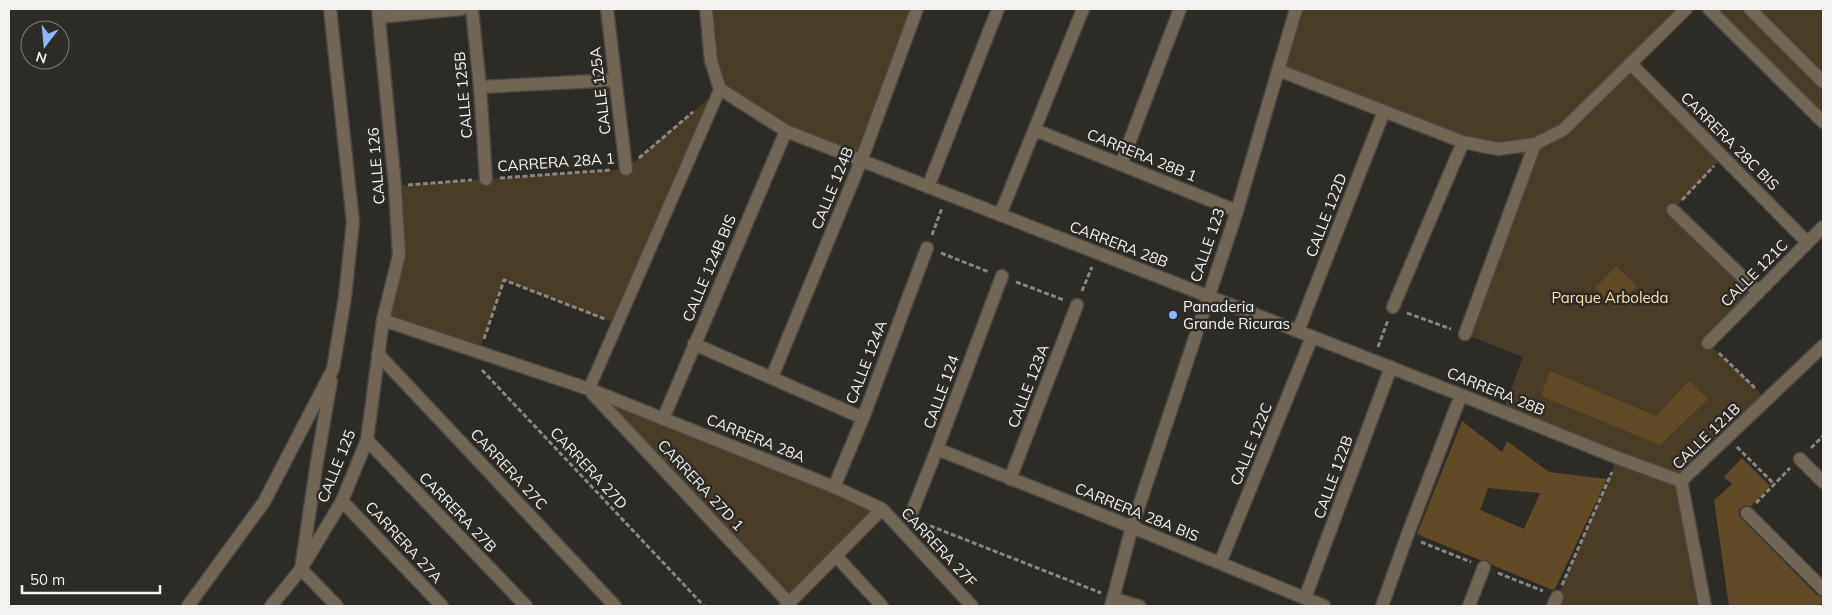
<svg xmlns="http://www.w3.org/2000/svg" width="1832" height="615" viewBox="0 0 1832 615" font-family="Mulish,sans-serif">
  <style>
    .green { fill: #4a3d28 }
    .building { fill: #614a26; fill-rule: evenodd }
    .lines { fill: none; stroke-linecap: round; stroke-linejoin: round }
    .service-casing { stroke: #494742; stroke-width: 14 }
    .minor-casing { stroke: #494742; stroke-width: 15 }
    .tertiary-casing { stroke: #494742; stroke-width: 15 }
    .path { stroke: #888682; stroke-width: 3; stroke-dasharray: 5 2.5; stroke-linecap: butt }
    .service { stroke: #716656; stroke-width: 11 }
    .minor { stroke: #716656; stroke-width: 12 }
    .tertiary { stroke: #716656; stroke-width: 12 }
    .poi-dot { fill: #8cb9fc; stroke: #2d2b26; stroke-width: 2 }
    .labels { text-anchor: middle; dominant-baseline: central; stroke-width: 5; stroke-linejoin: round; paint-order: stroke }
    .street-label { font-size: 15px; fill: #f4f2f0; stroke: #2d2b26 }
    .park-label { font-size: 15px; fill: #ffdead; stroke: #2d2b26 }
    .poi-label { font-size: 15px; fill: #f4f2f0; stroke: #2d2b26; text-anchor: start }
  </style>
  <rect width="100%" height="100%" fill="#2d2b26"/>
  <path class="green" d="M706,9H917L861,161L786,131L721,89L617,324L504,280L479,352L383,320L399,255L395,186L626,169L720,89Z
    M1296,9H1686L1630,63L1723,157L1673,210L1758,292L1708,343L1767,399L1681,481L1705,606H1553L1618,458L1503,411L1523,357L1465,334L1535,144L1498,149L1278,70Z
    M1709,9H1823V122Z
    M589,389L882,509L789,603Z"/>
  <path class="building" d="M1616,266L1637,286L1616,308L1595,288Z
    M1550,371L1656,416L1689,381L1708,399L1660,445L1541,396Z
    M1462,421L1502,452L1507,441L1549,472L1607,479L1555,589L1553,590L1492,565L1487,560H1480L1417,534ZM1488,488L1540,493L1524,529L1480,510Z
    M1742,458L1770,486L1751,506L1745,505L1742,507L1739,510V516L1817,595L1823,597V602L1818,606H1729L1714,500L1732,484L1724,477Z"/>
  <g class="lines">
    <defs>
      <path id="service" d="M589,389L720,89
        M1113,598L1140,606"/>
      <path id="minor" d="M472,9L480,87L486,179
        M607,9L626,169
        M706,9L711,61L720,89L786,131L1461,395L1618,458L1681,481
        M379,17L461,9
        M1630,63L1807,242
        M1278,70L1463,142L1498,149L1535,144L1563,130L1686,9
        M480,87L615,80
        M1035,130L1237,211
        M1121,164L1180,9
        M928,187L998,9
        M1673,210L1758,292
        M1000,215L1083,9
        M1393,307L1463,142
        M383,320L589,389L834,487L882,509L972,606
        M1298,331L1384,111
        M1465,334L1535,144
        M1708,343L1823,227
        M694,344L863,418
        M378,354L615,606
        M772,377L861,161L917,9
        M592,393L789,603
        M663,419L786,131
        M367,440L526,606
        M937,449L1132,527L1324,606
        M1800,459L1823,482
        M1010,479L1077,305
        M1681,481L1823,346
        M1681,481L1705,606
        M834,487L863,418L927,248
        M342,501L442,606
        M1747,513L1823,589
        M910,517L937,449L1002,276
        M837,557L882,606
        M1220,563L1312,337
        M301,569L317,462L331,381
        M1305,598L1391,367
        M188,606L264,502L333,369L345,297L353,222L330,9
        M786,606L882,509
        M1382,606L1407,536L1461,395
        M1469,606L1484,567
        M1553,606L1557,597"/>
      <path id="tertiary" d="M1709,9L1823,122
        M1750,9L1823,82
        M301,569L337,606
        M271,606L301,569L342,501L367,440L383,320L399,255L395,186L378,9
        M1111,606L1132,527L1237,211L1296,9"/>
    </defs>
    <use href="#service" class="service-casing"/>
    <use href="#minor" class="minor-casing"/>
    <use href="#tertiary" class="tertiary-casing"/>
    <path class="path" d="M639,158L693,112
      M500,178L611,170
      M408,185L472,180
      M1682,200L1714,166
      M932,235L942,208
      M941,253L989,272
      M1016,282L1064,300
      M1082,291L1092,267
      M1407,313L1451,329
      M484,339L504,280L605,319
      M1378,347L1388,320
      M1719,353L1756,389
      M482,370L704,606
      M1737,447L1774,484
      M1811,448L1823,436
      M1756,503L1790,468
      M923,523L1101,593
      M1421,542L1471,562
      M1498,573L1543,591
      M1562,585L1612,472"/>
    <use href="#service" class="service"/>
    <use href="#minor" class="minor"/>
    <use href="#tertiary" class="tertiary"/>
  </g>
  <circle class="poi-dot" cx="1173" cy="315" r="5"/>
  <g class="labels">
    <g class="street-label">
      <text transform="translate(600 91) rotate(-97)">CALLE 125A</text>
      <text transform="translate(463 95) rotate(-95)">CALLE 125B</text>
      <text transform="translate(1730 141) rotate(45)">CARRERA 28C BIS</text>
      <text transform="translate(1142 155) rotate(22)">CARRERA 28B 1</text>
      <text transform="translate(556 162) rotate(-4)">CARRERA 28A 1</text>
      <text transform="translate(376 166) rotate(-95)">CALLE 126</text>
      <text transform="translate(832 188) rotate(-68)">CALLE 124B</text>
      <text transform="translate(1326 215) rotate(-69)">CALLE 122D</text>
      <text transform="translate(1119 244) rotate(21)">CARRERA 28B</text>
      <text transform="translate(1207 245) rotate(-71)">CALLE 123</text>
      <text transform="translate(709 268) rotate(-67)">CALLE 124B BIS</text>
      <text transform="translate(1754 273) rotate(-45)">CALLE 121C</text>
      <text transform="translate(866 362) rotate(-69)">CALLE 124A</text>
      <text transform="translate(1028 386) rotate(-69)">CALLE 123A</text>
      <text transform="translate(1496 391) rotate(22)">CARRERA 28B</text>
      <text transform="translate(941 392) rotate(-70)">CALLE 124</text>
      <text transform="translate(1706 436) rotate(-44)">CALLE 121B</text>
      <text transform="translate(756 438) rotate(22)">CARRERA 28A</text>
      <text transform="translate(1251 444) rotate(-68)">CALLE 122C</text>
      <text transform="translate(336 466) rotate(-68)">CALLE 125</text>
      <text transform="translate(589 468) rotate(47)">CARRERA 27D</text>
      <text transform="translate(509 469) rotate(47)">CARRERA 27C</text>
      <text transform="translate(1333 477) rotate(-70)">CALLE 122B</text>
      <text transform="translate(701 485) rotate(47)">CARRERA 27D 1</text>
      <text transform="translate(458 512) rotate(46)">CARRERA 27B</text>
      <text transform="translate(1137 512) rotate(22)">CARRERA 28A BIS</text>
      <text transform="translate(404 542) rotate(47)">CARRERA 27A</text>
      <text transform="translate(939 547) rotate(47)">CARRERA 27F</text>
    </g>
    <g class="park-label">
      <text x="1610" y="297">Parque Arboleda</text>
    </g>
    <g class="poi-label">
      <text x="1183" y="306">Panaderia<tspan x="1183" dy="17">Grande Ricuras</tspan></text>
    </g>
  </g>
  <rect width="1832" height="615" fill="none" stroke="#f4f2f0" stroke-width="20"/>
  <g transform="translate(45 45) rotate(196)"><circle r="24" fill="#2d2b26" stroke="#7d7b77"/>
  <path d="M0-4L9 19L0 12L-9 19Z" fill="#8cb9fc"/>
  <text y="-8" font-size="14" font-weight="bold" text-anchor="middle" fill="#f4f2f0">N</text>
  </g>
  <path d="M22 585v8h138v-8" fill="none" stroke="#f4f2f0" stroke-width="2.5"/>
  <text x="30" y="585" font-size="15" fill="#f4f2f0" stroke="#2d2b26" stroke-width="4" paint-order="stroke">50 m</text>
</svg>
